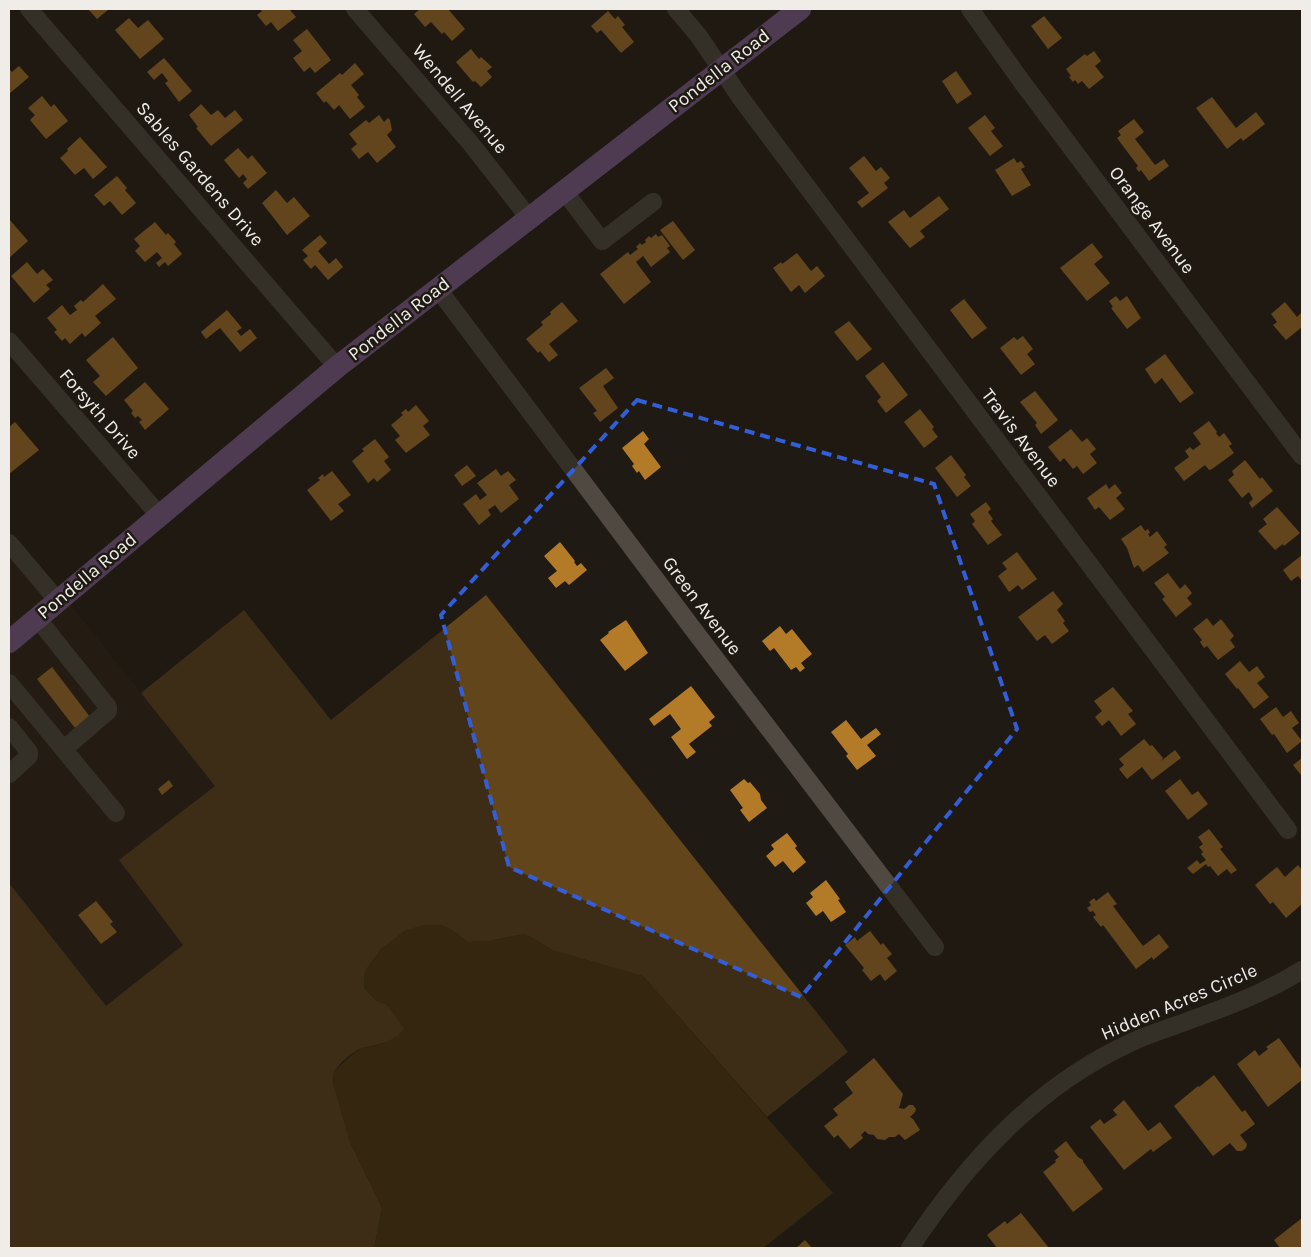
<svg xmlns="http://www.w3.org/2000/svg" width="1311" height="1257" viewBox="0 0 1311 1257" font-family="Karla,sans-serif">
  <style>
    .built { fill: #2b2115 }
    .green { fill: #51360c }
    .forest { fill: #63451b }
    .building { fill: #b37b28 }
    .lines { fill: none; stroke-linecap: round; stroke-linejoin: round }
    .minor { stroke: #4f4941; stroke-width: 18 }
    .major { stroke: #89659d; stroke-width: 22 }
    .marked { fill: none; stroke: #325eda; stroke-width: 4; stroke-dasharray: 10 6; stroke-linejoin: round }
    .labels { text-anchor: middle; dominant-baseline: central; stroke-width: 5; stroke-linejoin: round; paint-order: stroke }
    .street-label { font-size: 19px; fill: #f0ede8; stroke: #1f1a13 }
  </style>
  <rect width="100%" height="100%" fill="#1f1a13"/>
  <path class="built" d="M9,531L58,589L9,630Z
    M69,603L215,786L119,860L183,945L106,1006L9,883V654Z"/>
  <path class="green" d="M423,925H441L452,930L468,942L488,941L524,934L533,938L552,950L643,976L833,1193L763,1248H374L382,1208L350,1142L333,1083L334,1071L354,1053L362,1048L382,1044L395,1038L378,1002L364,988L365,971L381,949L405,931Z"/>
  <path class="forest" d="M486,595L848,1052L767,1117L643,976L552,950L533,938L524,934L488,941L468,942L452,930L441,925H423L405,931L381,949L365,971L364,988L378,1002L386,1004L398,1020L404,1029C392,1044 378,1044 362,1048C351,1052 341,1063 334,1071L333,1083L350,1142L382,1208L374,1248H9V883L106,1006L183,945L119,860L215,786L141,693L244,610L331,720Z"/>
  <path class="building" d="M88,9H109L97,19Z
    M260,9H289L296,17L278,31L271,22L266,26L257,15L262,11Z
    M420,9H448L465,29L452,41L444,32L442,34L431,22L425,27L414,14Z
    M608,11L615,19L618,16L625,25L622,27L634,42L621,53L601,30L597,33L591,26Z
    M1044,16L1062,38L1048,49L1031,26Z
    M129,18L138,28L148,20L164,39L140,59L115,30Z
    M307,29L331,60L315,73L310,67L304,72L293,58L302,51L293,40Z
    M471,49L479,59L481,57L492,67L487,71L492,77L481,87L475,81L473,82L456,62Z
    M1094,51L1101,61L1095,66L1104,77L1089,89L1082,81L1078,84L1075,80L1073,82L1069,77L1071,76L1066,69L1085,54L1087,56Z
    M164,58L192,91L179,102L165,83L168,81L162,73L154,80L147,72Z
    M355,63L364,74L351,85L359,95L357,97L365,107L350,119L339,105L334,110L326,101L324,103L316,93L340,73L342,75Z
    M19,66L29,77L9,94V69L12,72Z
    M956,71L972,94L957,104L942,81Z
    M42,96L51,107L54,104L68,121L46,139L30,120L35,115L28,108Z
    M1212,97L1236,128L1256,112L1265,124L1243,141L1241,138L1227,149L1196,108Z
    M201,104L211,115L218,110L225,118L235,110L243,120L211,146L196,128L198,127L189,115Z
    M379,115L384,122L388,118L390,120L392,130L387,135L396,147L377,163L368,152L359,159L351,149L357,144L349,134L366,120L369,123Z
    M985,115L995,128L991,131L1003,146L990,156L968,128Z
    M1134,119L1144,132L1135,139L1155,165L1164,159L1169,166L1149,181L1141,170L1139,172L1136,168L1138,166L1117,138L1121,135L1118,131Z
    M80,137L107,167L93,179L84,168L75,175L60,158L68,151L67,149Z
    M238,148L248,159L252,155L267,173L248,189L243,183L247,179L243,174L239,178L224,160Z
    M864,156L876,171L881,167L890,178L884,183L888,188L862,208L857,202L869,193L849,168Z
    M1014,158L1017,163L1021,161L1025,167L1021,169L1031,185L1012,196L995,170Z
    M117,176L127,188L125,190L136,203L122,215L110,201L104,206L94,195Z
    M276,190L287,203L294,197L310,216L287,235L262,203Z
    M939,196L949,209L920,231L925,237L910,248L888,222L904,210L910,218Z
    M9,219L28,241L9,258Z
    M673,221L695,250L683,260L660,230Z
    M155,222L166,235L168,233L176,242L174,244L182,254L168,266L165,262L159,267L156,263L162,258L157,252L145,262L135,251L140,246L134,239Z
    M656,234L658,237L662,235L670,246L667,248L670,252L651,267L643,256L636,262L651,282L624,304L600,274L628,252L630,255L638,249L636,247L640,243L642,245L646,242L645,240L649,236L651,238Z
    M320,235L327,243L318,251L329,264L336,258L343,267L328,280L315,265L311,269L303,260L308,256L302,250Z
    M1092,243L1103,257L1094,264L1110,283L1087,301L1060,268Z
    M797,253L811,271L817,266L825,276L805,293L799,285L791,292L773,268L781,262L782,264Z
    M27,262L37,274L43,269L53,280L46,285L50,289L34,303L11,276Z
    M103,284L116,299L95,316L101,323L85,337L82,333L70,344L65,338L62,341L54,332L57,330L47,318L62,305L70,315L77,310L74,306L81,300L83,302Z
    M1116,296L1120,301L1127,296L1141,318L1127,329L1111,308L1113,307L1109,301Z
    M964,299L987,328L972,339L950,310Z
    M562,302L578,321L549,344L558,355L549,362L540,351L538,353L526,339L543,325L541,322L551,314L550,312Z
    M1285,302L1297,317L1302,312V327L1286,340L1273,325L1277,322L1271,314Z
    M227,310L242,328L237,331L241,336L250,329L257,338L240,352L220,328L206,339L201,332Z
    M849,321L872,349L857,361L834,332Z
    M1023,336L1033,349L1027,354L1035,364L1021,375L1000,348L1014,337L1017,340Z
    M113,337L138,368L106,396L93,382L100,376L86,360Z
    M1165,354L1194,393L1180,403L1162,378L1155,384L1145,369Z
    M883,362L908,395L886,413L877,401L881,397L865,376Z
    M606,368L614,378L603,386L618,408L600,422L593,413L597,411L579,388Z
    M145,382L169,409L145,430L139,422L142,420L138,416L135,418L131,413L133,411L124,400Z
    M1035,391L1058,420L1041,434L1035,425L1037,423L1020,402Z
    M416,405L429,421L423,426L430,435L406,453L395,440L400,436L391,425L403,415L401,413L406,409L408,412Z
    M920,409L934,427L932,429L938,437L924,448L904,422Z
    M1209,421L1217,432L1216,433L1219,437L1224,433L1232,444L1229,446L1234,453L1212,469L1209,470L1205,465L1184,481L1174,468L1189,457L1185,451L1190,447L1193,450L1201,444L1193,433Z
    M15,422L39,450L9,474V427Z
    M1071,429L1082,442L1087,438L1096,449L1090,454L1097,463L1083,474L1077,466L1073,469L1064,458L1060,462L1048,447Z
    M643,431L649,439L644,444L661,467L645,480L639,471L637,473L632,466L634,464L622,448Z
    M375,439L389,457L384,461L391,470L377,482L374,478L368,483L352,461L364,451L362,449Z
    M951,455L966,475L964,477L971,486L957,497L935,468Z
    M1245,460L1260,479L1262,477L1273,491L1252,508L1249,503L1253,499L1249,492L1242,498L1228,480L1234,475L1232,471Z
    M467,465L476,476L462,486L454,475Z
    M496,469L501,476L508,471L516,480L509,485L519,499L501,513L495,505L488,510L491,515L479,525L463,504L476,494L480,500L487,495L477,483Z
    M332,471L351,495L338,504L344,511L331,521L307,490L320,480L318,478L323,474L324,477Z
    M1106,484L1109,489L1115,484L1122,493L1116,498L1125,509L1110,520L1099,507L1095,510L1087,498Z
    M986,502L991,509L988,512L993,519L991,521L1002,535L988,545L972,524L975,521L970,514Z
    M1277,507L1300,533L1284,546L1283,544L1275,550L1258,531L1267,524L1263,519Z
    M1141,525L1145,531L1148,529L1150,533L1148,534L1150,537L1157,531L1167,545L1164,547L1169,553L1143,572L1138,565L1134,568L1127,548L1121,539Z
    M560,542L575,561L574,562L577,566L581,563L587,570L569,585L565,581L556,588L548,578L557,571L544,556Z
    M1017,552L1037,579L1022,590L1018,585L1009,592L998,576L1007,569L1002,563Z
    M1302,555V581L1298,576L1291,581L1283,570Z
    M1168,573L1180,589L1185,584L1192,593L1187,598L1192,604L1176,617L1162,599L1165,597L1154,583Z
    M1053,591L1063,604L1057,610L1065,621L1063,623L1069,631L1052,644L1045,635L1037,641L1018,617Z
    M1207,618L1213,626L1221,619L1234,636L1230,640L1235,647L1218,660L1207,646L1204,648L1200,642L1202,640L1193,629Z
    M626,620L648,653L625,671L600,640L609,633L608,632Z
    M780,626L786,634L792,629L812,654L801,663L805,668L800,672L796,667L791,670L774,648L770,651L762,641Z
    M1240,661L1249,672L1257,666L1265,677L1257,683L1269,697L1254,709L1238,688L1237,689L1225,674Z
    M52,667L90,717L75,728L37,679Z
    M691,686L715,717L709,722L712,726L689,744L696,752L687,759L671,737L681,729L670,714L654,726L649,719Z
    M1113,687L1133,711L1128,714L1136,724L1121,736L1109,720L1102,726L1095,717L1102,711L1094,701Z
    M1276,707L1283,717L1291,711L1299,723L1292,728L1302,741L1287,753L1274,734L1272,735L1260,719Z
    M846,720L861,739L876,728L881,734L867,745L876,756L857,770L846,756L848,754L831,732Z
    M1144,739L1150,746L1152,745L1163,758L1161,761L1175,750L1181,758L1152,780L1142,767L1127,779L1119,769L1124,765L1119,759Z
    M1302,758V774L1301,775L1293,765Z
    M744,779L748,783L750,782L760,794L761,800L767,808L749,822L740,810L743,808L730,790Z
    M1180,779L1192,795L1198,791L1208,804L1188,820L1165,791Z
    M169,780L173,786L162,795L158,789Z
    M1209,829L1223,847L1220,849L1237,870L1231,874L1227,869L1218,876L1210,866L1208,867L1206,864L1193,874L1187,868L1197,860L1200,864L1206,860L1201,854L1203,852L1199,847L1203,844L1198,837Z
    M787,833L797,846L795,848L806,862L793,873L783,861L775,867L766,856L774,849L771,845Z
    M1298,865L1302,870V904L1286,918L1273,902L1270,904L1255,885L1277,867L1285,877Z
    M826,880L840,899L838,900L846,912L831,922L823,911L816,916L806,903L813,897L810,893Z
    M1108,892L1117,904L1113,906L1143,946L1159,934L1169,947L1153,960L1152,957L1136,969L1103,925L1101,927L1093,917L1096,915L1093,911L1090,912L1087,908L1091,905L1089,902L1094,898L1096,901Z
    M96,901L113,922L110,924L117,932L101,944L78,915Z
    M870,931L881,945L883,943L892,954L887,958L897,971L885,981L880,974L871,981L862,970L864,968L845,945L855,937L857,941Z
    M1279,1038L1302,1070V1080L1268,1107L1237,1064L1255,1050L1259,1056L1268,1049L1266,1047Z
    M874,1058L903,1094L899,1108L904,1109L909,1105H913L916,1109L915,1112L910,1117L913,1119L920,1130L905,1140L899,1134L895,1137H889L885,1140L877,1139L874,1135L868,1134L865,1131L861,1135L863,1138L850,1149L838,1135L834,1138L824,1126L838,1115L833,1109L853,1093L845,1082Z
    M1214,1075L1242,1112L1245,1110L1255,1124L1240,1135L1247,1144L1246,1148L1242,1151H1237L1230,1143L1213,1156L1174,1106L1198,1086L1199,1087Z
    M1124,1100L1148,1131L1160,1122L1172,1138L1153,1152L1151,1149L1124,1170L1090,1127L1100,1119L1104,1124L1117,1115L1113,1110Z
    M1066,1141L1078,1157L1083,1160V1162L1103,1189L1073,1212L1043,1172L1056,1162L1055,1160L1059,1157L1054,1151Z
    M1021,1213L1049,1248H997L987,1235L1005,1221L1007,1224Z
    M1302,1218V1248H1280L1274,1240Z
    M805,1240L812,1248H796Z"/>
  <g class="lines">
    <path class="minor" d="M29,9L337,367
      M355,9L472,145L529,218
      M676,9L698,35L740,97L1288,830
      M970,9L1022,82L1302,456
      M564,191L602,241L653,202
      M438,289L693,629L935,947
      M9,341L159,515
      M9,543L58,601
      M37,618L108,707V711L64,749
      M9,683L116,813
      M9,727L29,752V756L9,774
      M910,1248C967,1162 1036,1086 1132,1042C1145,1036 1160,1031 1174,1026C1218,1010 1262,995 1302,970"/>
    <path class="major" d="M9,642L337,367L800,9"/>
  </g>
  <path d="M0 0H1311V1257H0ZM637,400L934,484L1017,729L801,997L509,867L441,615Z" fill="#1f1a13" fill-opacity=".55" fill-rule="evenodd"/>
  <path class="marked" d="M637,400L934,484L1017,729L801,997L509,867L441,615Z"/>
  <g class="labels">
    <g class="street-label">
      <text transform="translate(719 71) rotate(-38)">Pondella Road</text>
      <text transform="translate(460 99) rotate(50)">Wendell Avenue</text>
      <text transform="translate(200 174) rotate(49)">Sables Gardens Drive</text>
      <text transform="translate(1152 220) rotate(53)">Orange Avenue</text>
      <text transform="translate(399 319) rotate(-38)">Pondella Road</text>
      <text transform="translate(100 414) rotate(49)">Forsyth Drive</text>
      <text transform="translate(1021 438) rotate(53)">Travis Avenue</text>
      <text transform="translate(87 576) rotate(-40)">Pondella Road</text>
      <text transform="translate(702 606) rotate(53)">Green Avenue</text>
      <text transform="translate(1179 1002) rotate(-23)">Hidden Acres Circle</text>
    </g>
  </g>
  <rect width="1311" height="1257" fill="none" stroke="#f0ede8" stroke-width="20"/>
</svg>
